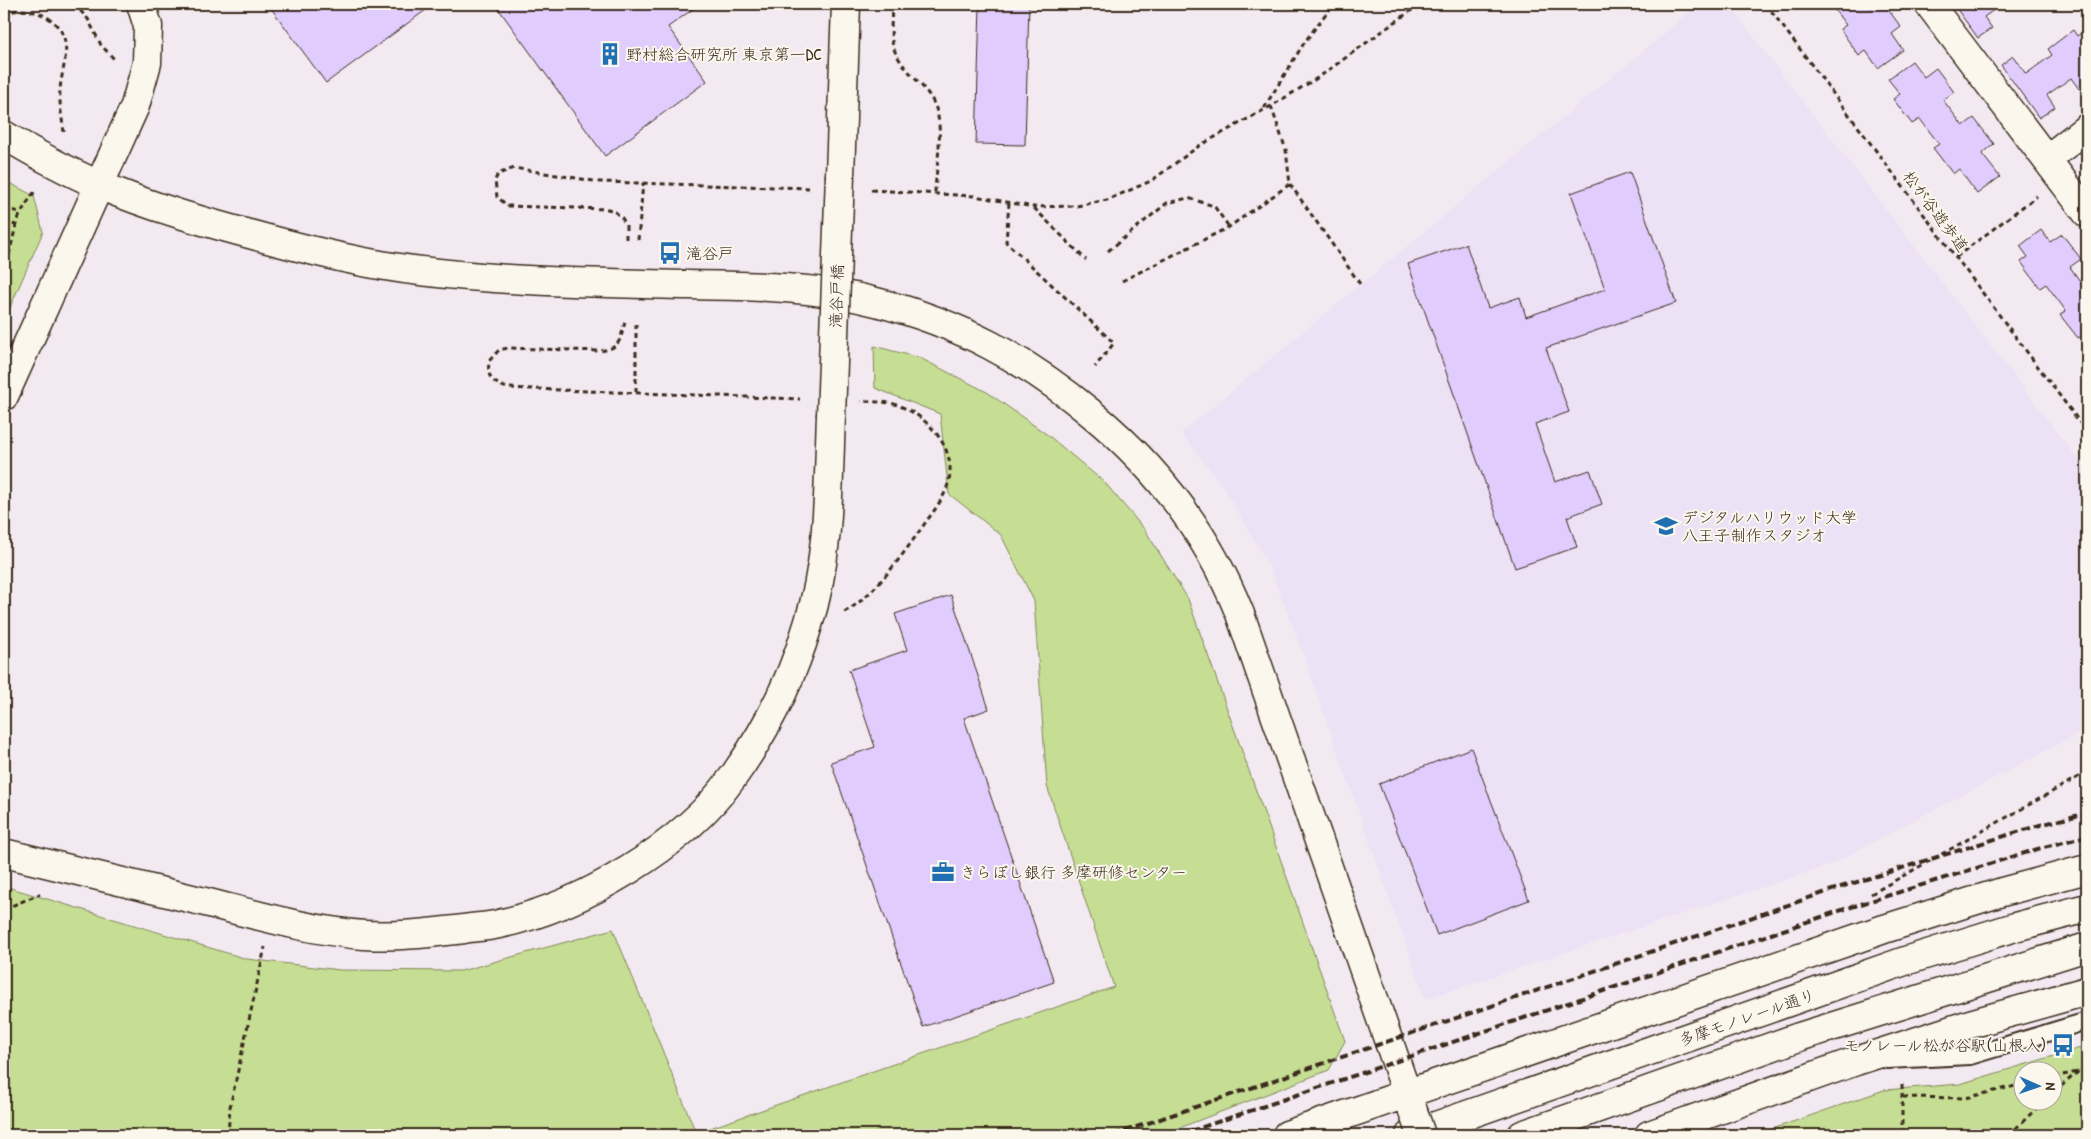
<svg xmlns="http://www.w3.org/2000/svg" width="2091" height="1139" viewBox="0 0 2091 1139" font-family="'Patrick Hand','Klee One',sans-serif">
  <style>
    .built { fill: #ede1f5 }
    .green { fill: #c6de94; stroke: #808459; fill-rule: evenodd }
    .building { fill: #e0ccfd; stroke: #3b2a1e }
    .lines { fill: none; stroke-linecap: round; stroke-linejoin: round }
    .lane-casing { stroke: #3b2a1e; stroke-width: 20 }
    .street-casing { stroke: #3b2a1e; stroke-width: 31 }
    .secondary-casing { stroke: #3b2a1e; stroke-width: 31 }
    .path { stroke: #3b2a1e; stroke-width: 3; stroke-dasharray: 5 4; stroke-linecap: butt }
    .lane { stroke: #fbf7ec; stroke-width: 16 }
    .street { stroke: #fbf7ec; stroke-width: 28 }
    .secondary { stroke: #fbf7ec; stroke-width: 28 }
    .rail { stroke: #3b2a1e; stroke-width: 4; stroke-dasharray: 8 4; stroke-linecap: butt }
    .secondary-bridge-casing { stroke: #3b2a1e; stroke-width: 31; stroke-linecap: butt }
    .secondary-bridge { stroke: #fbf7ec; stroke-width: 28 }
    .labels { text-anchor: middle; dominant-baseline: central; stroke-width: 4; stroke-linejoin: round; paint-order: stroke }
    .poi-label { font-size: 16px; fill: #3b2a1e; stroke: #fbf7ec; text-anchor: start }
    .street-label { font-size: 16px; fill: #3b2a1e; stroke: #fbf7ec }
  </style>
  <rect width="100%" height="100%" fill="#f3eaf1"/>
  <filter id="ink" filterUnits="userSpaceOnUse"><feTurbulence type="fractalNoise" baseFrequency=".02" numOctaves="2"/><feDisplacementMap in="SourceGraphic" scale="10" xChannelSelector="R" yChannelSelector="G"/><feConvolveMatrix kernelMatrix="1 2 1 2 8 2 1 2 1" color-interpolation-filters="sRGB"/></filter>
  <g filter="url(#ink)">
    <path class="built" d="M1700,4H1728L2087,471V729L1830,865L1425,999L1302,651L1269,566L1222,485L1181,433Z"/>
    <path class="green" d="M4,180L34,196L43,232L4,321Z
      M874,346L920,358L987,392L1049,436L1105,483L1145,530L1188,599L1345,1041L1329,1070L1161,1135H4V886L247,959L340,970L461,971L613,929L696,1133L1114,987L1047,786L1034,601L1001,535L949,494L940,414L875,388Z
      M2087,1046V1135H1755L1884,1090L1960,1084ZM2024,1072H2054V1102H2024Z"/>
    <path class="building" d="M268,4H434L326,83Z
      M495,4H700L668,27L707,81L605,156Z
      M980,4H1029L1025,145L976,144Z
      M1830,4H1868L1871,8L1876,4H1884L1901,27L1892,34L1903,50L1878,68L1866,51L1859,56L1840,29L1846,25Z
      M1953,4H2002L1984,17L1992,28L1978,38Z
      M2087,29V84L2079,89L2071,78L2047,95L2055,107L2039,118L2001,65L2013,56L2026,74L2052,55L2048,49L2073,30L2077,36Z
      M1912,61L1924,77L1936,68L1954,92L1943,100L1963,126L1974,118L1994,144L1982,154L2000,177L1977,194L1959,169L1953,174L1933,148L1939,144L1920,119L1912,124L1893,99L1900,94L1888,79Z
      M1630,172L1676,303L1546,348L1569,412L1535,424L1555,482L1590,470L1602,504L1567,517L1577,547L1515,568L1408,264L1466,244L1488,308L1520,297L1526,317L1605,289L1571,193Z
      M2041,230L2050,242L2062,234L2081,259L2070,267L2087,291V338L2084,334L2078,338L2060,315L2066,311L2046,284L2040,288L2021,262L2028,257L2020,246Z
      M951,595L989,709L964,718L1054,982L923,1027L831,762L875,747L849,670L907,650L895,614Z
      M1471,748L1529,900L1437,935L1379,784Z"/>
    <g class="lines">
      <defs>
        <path id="lane" d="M1887,1060L1970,1056L2087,1021"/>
        <path id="street" d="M1929,4L2087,213
          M2047,159L2087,128"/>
        <path id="secondary" d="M4,135C34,153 65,170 97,184C150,207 208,223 264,238C316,252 368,265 421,271C510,282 599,283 688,285C750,286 815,286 876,302C959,323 1026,359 1092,414C1159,469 1208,534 1240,614L1413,1111
          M840,175L846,4
          M4,396L135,106L147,63L148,26L141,4
          M4,853C72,870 141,886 209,903C260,916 312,931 364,935C397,937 431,933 464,929C475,927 487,927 499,924C582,906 683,847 733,777C766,731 792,679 808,625C830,557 828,486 831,416
          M1287,1135L1884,929L2002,892L2087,869
          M1410,1135L1905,961L2015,927L2087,908
          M1522,1135L1799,1037L2087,947
          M1649,1135L1856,1061L1970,1024L2087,991"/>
      </defs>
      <use href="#lane" class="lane-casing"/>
      <use href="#street" class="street-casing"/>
      <use href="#secondary" class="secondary-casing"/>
      <path class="path" d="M74,4L88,19L101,45L116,61
        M892,4C892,18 889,36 894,49C903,73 931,87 937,112C943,135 936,168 935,192
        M1766,4L2087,432
        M4,14C25,5 53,13 63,35C70,52 61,73 60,90C59,103 62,119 64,132
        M1264,108L1304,43L1333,4
        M1290,184L1360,284
        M871,190L975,196L1033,207L1077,206L1107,200L1151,181L1199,146L1271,106L1319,77L1420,4
        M1009,203L1006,242L1114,343L1095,367
        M1034,208L1086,260
        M4,209L21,212
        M4,222L16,225
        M626,239V225L622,218L614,211L608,209L508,206L497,197L495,180L498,174L514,168L600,182L809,188
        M638,240L643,183
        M1108,251L1167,203L1188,198L1214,206L1229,227
        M1956,257L2037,196
        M4,272C9,257 12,241 16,226C19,213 28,202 35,191
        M1122,281L1229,227L1290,184L1286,150L1271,106
        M625,322C620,341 620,348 600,351L508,348L499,350L489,361C487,379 492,382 507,388L800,399
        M636,392V323
        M844,612C878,595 913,539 936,508C942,499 947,490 949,480C956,448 928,417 900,406C888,401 874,402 861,401
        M1871,894L2087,772
        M4,909L40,894
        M2054,1077L2077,1072
        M1902,1084V1129L1905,1135
        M2054,1092L2078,1072L2087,1070
        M1903,1097L1965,1098L2024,1084
        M228,1135L230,1107L265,947
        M2009,1135L2043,1102"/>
      <use href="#lane" class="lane"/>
      <use href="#street" class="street"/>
      <use href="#secondary" class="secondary"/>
      <path class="rail" d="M1113,1135L1841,887L2040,825L2087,813
        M1179,1135L1845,909L2044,847L2087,836"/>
      <defs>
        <path id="secondary-bridge" d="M831,416L840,175
          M1413,1111L1421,1135"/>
      </defs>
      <use href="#secondary-bridge" class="secondary-bridge-casing"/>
      <use href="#secondary-bridge" class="secondary-bridge"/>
    </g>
  </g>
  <defs>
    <symbol id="building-bare" viewBox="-9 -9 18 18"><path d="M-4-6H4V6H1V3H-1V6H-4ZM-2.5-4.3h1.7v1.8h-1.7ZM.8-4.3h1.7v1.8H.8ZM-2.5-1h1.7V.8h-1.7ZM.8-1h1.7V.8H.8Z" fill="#1f6fb2" stroke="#fbf7ec" stroke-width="2.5" paint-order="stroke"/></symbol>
    <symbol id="bus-bare" viewBox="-9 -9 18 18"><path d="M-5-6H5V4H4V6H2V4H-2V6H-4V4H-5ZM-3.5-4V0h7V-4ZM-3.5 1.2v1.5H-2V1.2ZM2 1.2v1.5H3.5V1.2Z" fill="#1f6fb2" stroke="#fbf7ec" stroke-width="2.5" paint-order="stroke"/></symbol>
    <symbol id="university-bare" viewBox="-9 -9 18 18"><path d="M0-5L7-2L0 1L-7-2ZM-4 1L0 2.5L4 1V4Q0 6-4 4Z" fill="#1f6fb2" stroke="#fbf7ec" stroke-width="2.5" paint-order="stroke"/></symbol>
    <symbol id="office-bare" viewBox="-9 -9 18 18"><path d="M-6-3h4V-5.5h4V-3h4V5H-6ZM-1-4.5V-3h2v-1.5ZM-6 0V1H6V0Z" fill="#1f6fb2" stroke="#fbf7ec" stroke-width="2.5" paint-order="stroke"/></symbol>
  </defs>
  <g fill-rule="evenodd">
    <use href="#building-bare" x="594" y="38" width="32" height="32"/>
    <use href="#bus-bare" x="654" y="237" width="32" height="32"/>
    <use href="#university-bare" x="1650" y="510" width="32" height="32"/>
    <use href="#office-bare" x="927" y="856" width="32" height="32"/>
    <use href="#bus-bare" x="2047" y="1029" width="32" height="32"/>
  </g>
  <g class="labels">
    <g class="poi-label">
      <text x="626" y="54">野村総合研究所 東京第一DC</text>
      <text x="686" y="253">滝谷戸</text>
      <text x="1682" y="517">デジタルハリウッド大学<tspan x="1682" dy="18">八王子制作スタジオ</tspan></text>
      <text x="960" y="872">きらぼし銀行 多摩研修センター</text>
      <text x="2046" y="1045" text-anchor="end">モノレール松が谷駅(山根入)</text>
    </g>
    <g class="street-label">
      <text transform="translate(1936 211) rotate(53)">松が谷遊歩道</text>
      <text transform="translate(836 296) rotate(-88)">滝谷戸橋</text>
      <text transform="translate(1747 1017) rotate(-19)">多摩モノレール通り</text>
    </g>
  </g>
  <rect width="2091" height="1139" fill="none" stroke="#fbf7ec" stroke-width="20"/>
  <rect x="10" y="10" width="2071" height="1119" fill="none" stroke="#3b2a1e" stroke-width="2" filter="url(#ink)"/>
  <g transform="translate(2038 1086) rotate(92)"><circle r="24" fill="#fbf7ec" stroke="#aea59a"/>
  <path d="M0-4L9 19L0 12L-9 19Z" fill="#1f6fb2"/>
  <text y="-8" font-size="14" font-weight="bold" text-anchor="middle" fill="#3b2a1e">N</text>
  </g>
</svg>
